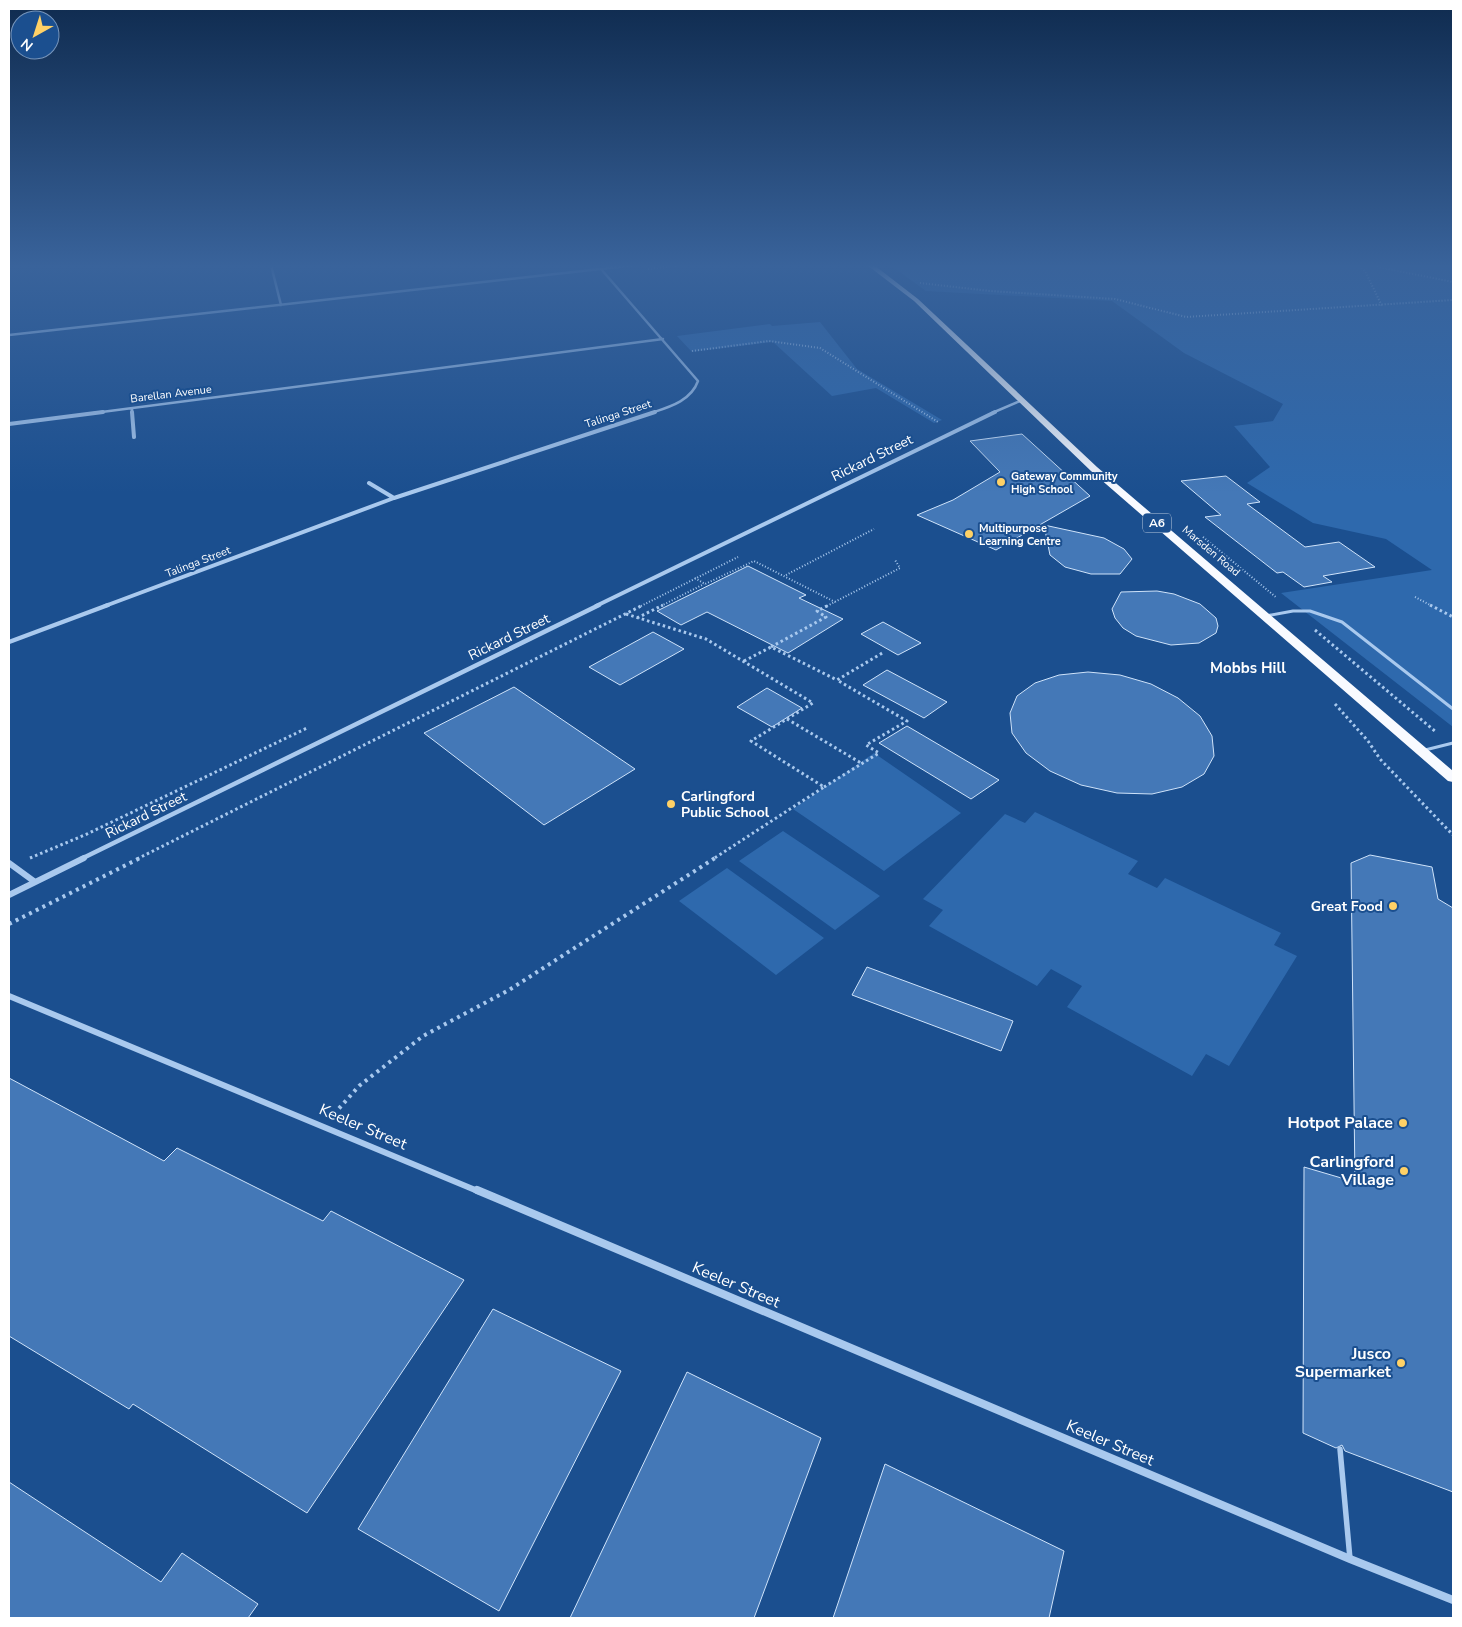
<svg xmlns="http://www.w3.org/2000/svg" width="1462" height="1627" viewBox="0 0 1462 1627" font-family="'Nunito Sans',sans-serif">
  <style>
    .green { fill: #2e69ad }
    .building { fill: #4478b7; stroke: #cfe3fa }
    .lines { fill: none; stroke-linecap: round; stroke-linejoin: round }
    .path-far2 { stroke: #a9c9ee; stroke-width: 2; stroke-dasharray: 1 2; stroke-linecap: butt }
    .path-far1 { stroke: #a9c9ee; stroke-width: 3; stroke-dasharray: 2.5 3; stroke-linecap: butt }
    .path { stroke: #a9c9ee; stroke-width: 4; stroke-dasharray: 3 4.5; stroke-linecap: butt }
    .service-far1 { stroke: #a9c9ee; stroke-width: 3 }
    .service { stroke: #a9c9ee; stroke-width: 5.5 }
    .minor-far4 { stroke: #a9c9ee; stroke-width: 2.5 }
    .minor-far3 { stroke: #a9c9ee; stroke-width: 4 }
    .minor-far2 { stroke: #a9c9ee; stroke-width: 4.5 }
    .minor-far1 { stroke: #a9c9ee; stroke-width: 6 }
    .minor { stroke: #a9c9ee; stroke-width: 8 }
    .trunk { fill: #f8faff; fill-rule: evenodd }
    .poi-dot { fill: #ffd166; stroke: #1b4f8f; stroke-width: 2 }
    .labels { text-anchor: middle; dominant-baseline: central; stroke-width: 4; stroke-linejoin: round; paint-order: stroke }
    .far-street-label { font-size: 11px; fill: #fff; stroke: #1b4f8f }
    .far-poi-label { font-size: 11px; font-weight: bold; fill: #fff; stroke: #1b4f8f; text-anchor: start }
    .shield { fill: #1b4f8f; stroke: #bbcadd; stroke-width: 1 }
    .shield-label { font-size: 12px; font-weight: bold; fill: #fff }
    .street-label { font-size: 14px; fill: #fff; stroke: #1b4f8f }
    .poi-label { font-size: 14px; font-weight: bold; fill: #fff; stroke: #1b4f8f; text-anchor: start }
    .neighbourhood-label { font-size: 15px; font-weight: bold; fill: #fff; stroke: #1b4f8f }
    .near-poi-label { font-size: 16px; font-weight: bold; fill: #fff; stroke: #1b4f8f; text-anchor: end }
    .near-street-label { font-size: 16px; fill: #fff; stroke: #1b4f8f }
  </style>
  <rect width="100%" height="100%" fill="#1b4f8f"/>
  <path class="green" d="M890,265H1453V727L1281,593L1432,570L1386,539L1313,523L1247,483L1270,467L1234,426L1273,421L1283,404L1184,353L1112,301L926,291Z
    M820,322L857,369L942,420L934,423L876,388L832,396L773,342L692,352L677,336L770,324L772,326Z
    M874,753L961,813L884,871L793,809Z
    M1035,812L1138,861L1128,874L1157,888L1165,878L1281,933L1274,945L1297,956L1229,1066L1206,1054L1192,1076L1067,1007L1082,986L1051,969L1037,986L929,926L943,910L923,899L1005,814L1025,823Z
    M783,831L880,896L835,930L739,861Z
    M727,868L824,938L776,975L679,901Z"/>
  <path class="building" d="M1022,434L1090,496L996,550L917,515L953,500L1000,472L970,441Z
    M1226,476L1260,502L1247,504L1305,547L1339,542L1375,567L1323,576L1332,582L1304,587L1283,572L1277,573L1205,517L1221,515L1181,481Z
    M1044,525L1104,538L1124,549L1132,559L1120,574H1091L1065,567L1050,555Z
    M748,566L806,595L799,598L843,619L788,653L707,612L681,625L657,611Z
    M1157,591L1174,594L1200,604L1216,618L1218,626L1216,633L1199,643L1171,645L1136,636L1123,628L1115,618L1112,609L1121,592Z
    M883,622L921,643L898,655L861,634Z
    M653,632L684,649L620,685L589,667Z
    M887,670L947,702L924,718L863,685Z
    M1088,672L1120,675L1151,684L1178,698L1200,716L1212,736L1214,756L1204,774L1182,787L1152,794L1117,793L1081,785L1050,771L1026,753L1012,733L1010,713L1017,696L1035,683L1059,675Z
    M514,687L635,769L544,825L424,733Z
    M767,688L802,708L772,727L737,707Z
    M907,726L999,780L971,799L879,743Z
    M1370,855L1432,867L1438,899L1453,908V1492L1345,1451L1342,1445L1336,1448L1303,1433L1304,1167L1355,1182L1351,863Z
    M867,967L1013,1021L1001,1051L852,995Z
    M9,1078L164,1161L177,1148L323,1221L331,1211L464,1280L307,1513L133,1404L129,1409L9,1336Z
    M493,1309L621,1371L499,1611L358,1529Z
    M687,1372L821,1438L754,1618H570Z
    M885,1464L1064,1551L1049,1618H833Z
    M9,1482L161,1582L182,1553L258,1604L248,1618H9Z"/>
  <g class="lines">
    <path class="path-far2" d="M1356,265L1365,271L1382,306
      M1368,265L1453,282
      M648,269L685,265
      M920,283L990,291L1115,299L1186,317L1453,300
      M692,351L769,341L820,348L938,422
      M1453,534V559
      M1203,537L1277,598
      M786,575L874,529
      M695,578L705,584L754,561L835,602
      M1415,597L1432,606
      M641,606L738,557
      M661,606L704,584
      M827,606L900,568L895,560"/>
    <path class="path-far1" d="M1430,605L1453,617
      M626,614L706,639L813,703L751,741L824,787L713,859
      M637,618L663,605
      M1315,630L1436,732
      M771,647L826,617L817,611L829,605
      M744,661L771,647L837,680
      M1335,704L1368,741L1380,759L1453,835
      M787,719L861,763
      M824,787L879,753L866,745L907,721L837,680L884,652
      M30,858L87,834L307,728
      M137,859L643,605"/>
    <path class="path" d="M9,924L140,858
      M334,1114L359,1086L423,1036L509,990L715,858"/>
    <path class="service-far1" d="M1266,616L1293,611H1310L1342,622L1453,709
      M1425,750L1453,743"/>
    <path class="service" d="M1340,1449L1350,1559"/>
    <path class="minor-far4" d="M271,265L281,305
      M601,269L698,381C691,401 669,407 651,413
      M9,335L636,265
      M132,409V413
      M94,413L663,339
      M992,413L1020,401"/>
    <path class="minor-far3" d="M132,412L134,437
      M9,424L103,412
      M369,483L394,498
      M105,606L394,498L655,412
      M596,606L995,412"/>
    <path class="minor-far2" d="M9,642L108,605
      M81,859L599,605"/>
    <path class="minor-far1" d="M9,863L35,882
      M9,895L84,858
      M9,996L480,1192"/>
    <path class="minor" d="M477,1190L1350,1559L1453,1600"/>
    <path class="trunk" d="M867,265H874L918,299L1097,467L1453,771V782L1448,781L1091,471L914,301Z"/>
  </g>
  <linearGradient id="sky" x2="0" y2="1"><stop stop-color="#0f2b4f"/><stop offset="0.54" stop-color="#39639b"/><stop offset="1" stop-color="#39639b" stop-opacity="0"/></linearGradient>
  <rect width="1462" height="493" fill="url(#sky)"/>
  <g class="poi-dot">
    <circle cx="1001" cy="482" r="5"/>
    <circle cx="969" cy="534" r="5"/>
    <circle cx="671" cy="804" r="5"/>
    <circle cx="1393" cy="906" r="5"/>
    <circle cx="1403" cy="1123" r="5"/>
    <circle cx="1404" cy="1171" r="5"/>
    <circle cx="1401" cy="1363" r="5"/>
  </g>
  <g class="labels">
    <g class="far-street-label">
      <text transform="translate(171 394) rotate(-7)">Barellan Avenue</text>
      <text transform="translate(618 414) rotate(-18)">Talinga Street</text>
      <text transform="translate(1211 551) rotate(40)">Marsden Road</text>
      <text transform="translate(198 562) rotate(-21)">Talinga Street</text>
    </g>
    <g class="far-poi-label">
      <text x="1011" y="476">Gateway Community<tspan x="1011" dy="13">High School</tspan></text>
      <text x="979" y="528">Multipurpose<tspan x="979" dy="13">Learning Centre</tspan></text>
    </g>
    <rect class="shield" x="1143" y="513.5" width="28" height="19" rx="4"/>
    <g class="shield-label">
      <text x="1157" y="523">A6</text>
    </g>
    <g class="street-label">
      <text transform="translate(872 458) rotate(-26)">Rickard Street</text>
      <text transform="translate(509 637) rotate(-26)">Rickard Street</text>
      <text transform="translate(146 815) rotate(-26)">Rickard Street</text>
    </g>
    <g class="poi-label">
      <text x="681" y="796">Carlingford<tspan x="681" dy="16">Public School</tspan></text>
      <text x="1383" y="906" text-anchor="end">Great Food</text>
    </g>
    <g class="neighbourhood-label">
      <text x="1248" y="668">Mobbs Hill</text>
    </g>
    <g class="near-poi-label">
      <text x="1393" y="1123">Hotpot Palace</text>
      <text x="1394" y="1162">Carlingford<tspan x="1394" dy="18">Village</tspan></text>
      <text x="1391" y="1354">Jusco<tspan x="1391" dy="18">Supermarket</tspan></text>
    </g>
    <g class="near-street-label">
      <text transform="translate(363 1127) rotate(23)">Keeler Street</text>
      <text transform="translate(736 1285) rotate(23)">Keeler Street</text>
      <text transform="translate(1110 1443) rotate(23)">Keeler Street</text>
    </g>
  </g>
  <rect width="1462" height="1627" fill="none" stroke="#ffffff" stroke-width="20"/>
  <g transform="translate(35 35) rotate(219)"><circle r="24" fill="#1b4f8f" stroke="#7695bc"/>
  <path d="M0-4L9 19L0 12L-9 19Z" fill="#ffd166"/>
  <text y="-8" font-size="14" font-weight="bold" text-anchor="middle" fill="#ffffff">N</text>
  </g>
</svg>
